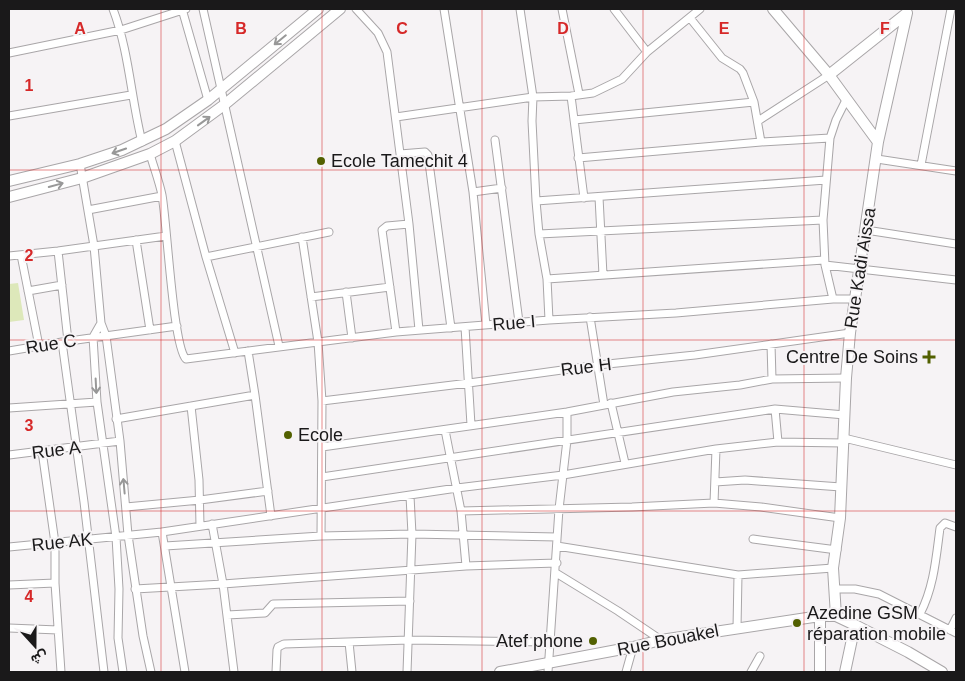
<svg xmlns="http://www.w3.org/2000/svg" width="965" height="681" viewBox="0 0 965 681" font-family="Helvetica,Vazirmatn,sans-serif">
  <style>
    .green { fill: #dde8ba }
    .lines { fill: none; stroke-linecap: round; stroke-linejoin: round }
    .street-casing { stroke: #a9a6a8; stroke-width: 9 }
    .secondary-casing { stroke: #a9a6a8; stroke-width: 12 }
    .street { stroke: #fff; stroke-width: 7 }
    .secondary { stroke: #fff; stroke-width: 10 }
    .oneway { stroke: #989898 }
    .grid { fill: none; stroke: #d62828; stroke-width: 1; stroke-opacity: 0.55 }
    .poi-dot { fill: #526000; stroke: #f6f3f5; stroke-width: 2 }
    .labels { text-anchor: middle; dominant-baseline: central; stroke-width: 4; stroke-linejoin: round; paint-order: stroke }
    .poi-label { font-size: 18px; fill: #1a191a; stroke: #f6f3f5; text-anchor: start }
    .street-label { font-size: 18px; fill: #1a191a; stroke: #f6f3f5 }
    .grid-label { font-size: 16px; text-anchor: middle; font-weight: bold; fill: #d62828; stroke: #f6f3f5; stroke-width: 4; stroke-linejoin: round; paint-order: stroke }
  </style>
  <rect width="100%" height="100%" fill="#f6f3f5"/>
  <path class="green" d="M18,283L24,320L9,322V284Z"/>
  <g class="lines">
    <defs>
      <path id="street" d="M113,9C129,51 131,98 142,142
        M182,9L208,100
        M203,9L279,346
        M356,9L378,33L387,52L409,224L419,330
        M444,9L473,192L486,325
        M520,9L533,97L532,121L536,201L539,234L547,279L549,320
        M562,9L579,94
        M614,9L647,52
        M690,18L722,58L740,69L743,73L754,102L761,142
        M9,53L121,30L186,9
        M571,96L584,198
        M9,116L131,95
        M396,117L533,97L571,96L593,93L622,79L647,52L700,9
        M574,120L754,102
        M758,121L829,75
        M495,140L519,322
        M175,141L206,257L235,353
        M150,154C154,168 159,181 162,195C167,222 173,347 186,359L396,332L549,320L676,313L833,299H856
        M400,154L425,152L428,155L451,328
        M578,158L761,142L830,138
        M877,159L956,171
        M80,164L94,246L101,323L106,336L120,441L128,535L143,636L151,672
        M921,165L951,9
        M473,192L502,188
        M599,197L603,275
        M536,201L826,180
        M88,210L162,196
        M866,230L956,244
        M539,234L823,220
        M302,237L318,342L322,401L321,536
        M136,240L150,330
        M58,251L68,341
        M21,255L39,346
        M9,256L58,251L166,236
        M206,257L329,232
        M825,265L956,280
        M547,279L824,260
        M28,291L62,285
        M346,292L352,338
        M311,297L390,287
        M833,299L825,265L823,220L830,138L836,120L846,100
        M590,317L604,405
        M101,323L93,337L97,402L116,537L119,589L118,638L123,672
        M465,327L471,425
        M396,332L382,230L387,226L409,224
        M62,342L84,502L104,672
        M771,344L772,379
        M9,351L62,342L177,326
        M255,395L271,516
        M322,401L469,383L598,365L695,355L850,333
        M611,403L625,463
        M191,406L199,480L200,526
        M9,408L97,402
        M775,409L778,442
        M116,419L255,395L248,351
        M445,430L461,511L466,566
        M844,438L956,465
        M322,447L567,412L673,392L740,385L772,379L846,378
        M42,451L55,543V583L61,672
        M9,455L120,441
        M322,477L775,409L845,415
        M715,482L745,480L841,487
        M714,503L716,449
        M126,507L200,500L268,491
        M461,511L632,507L714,503L761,507L840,518
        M212,524L223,584L234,672
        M162,532L185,672
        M753,539L837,550
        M165,546L321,536L412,534L557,537
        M557,546L738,575L833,568
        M9,547L162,532L457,488L563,475L716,449L778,442L844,443
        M556,573L618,611L661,640
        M9,585L55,583
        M135,589L223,584L466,566L557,563
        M834,589H855L879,594L956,633
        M920,614C934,587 936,558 940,528L945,523L956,527
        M227,615L265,613L273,604L410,601
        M9,628L58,630
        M737,628L738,575
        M950,630L956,618
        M349,642L352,672
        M276,672L277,650L278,647L284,644L409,640L550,642
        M407,672L412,534L410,496
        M548,672L559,509L567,440V412
        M626,672L633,647
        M751,672L760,656"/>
      <path id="secondary" d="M773,9L829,75L878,142
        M829,75L907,13
        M9,181L80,164L122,150L166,129L208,100L318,9
        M9,197L82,178L150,154L175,141L224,105L340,9
        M836,616L833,568L840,518L846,378L850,333L878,142L907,13
        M500,672L633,647L661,640L820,616H836L855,625L908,652L942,672
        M820,672V616
        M845,672L855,625"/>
    </defs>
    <use href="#street" class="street-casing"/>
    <use href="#secondary" class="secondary-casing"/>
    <use href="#street" class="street"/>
    <use href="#secondary" class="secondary"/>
  </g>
  <defs><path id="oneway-shaft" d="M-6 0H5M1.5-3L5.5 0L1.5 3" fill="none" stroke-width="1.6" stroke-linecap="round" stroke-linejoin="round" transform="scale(1.25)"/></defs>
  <g class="oneway">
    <use href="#oneway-shaft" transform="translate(280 40) rotate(141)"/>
    <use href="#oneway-shaft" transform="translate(204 121) rotate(-36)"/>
    <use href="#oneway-shaft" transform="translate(119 151) rotate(161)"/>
    <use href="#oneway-shaft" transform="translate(56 185) rotate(-15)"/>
    <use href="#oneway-shaft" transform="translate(96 386) rotate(87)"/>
    <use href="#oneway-shaft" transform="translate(124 486) rotate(-95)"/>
  </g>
  <path class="grid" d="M161,9V672M322,9V672M482,9V672M643,9V672M804,9V672M9,170H956M9,340H956M9,511H956"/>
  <g class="poi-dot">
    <circle cx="321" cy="161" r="5"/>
    <path d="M926.5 349.5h5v5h5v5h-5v5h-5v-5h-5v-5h5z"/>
    <circle cx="288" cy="435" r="5"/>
    <circle cx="797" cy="623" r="5"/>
    <circle cx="593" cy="641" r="5"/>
  </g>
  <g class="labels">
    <g class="poi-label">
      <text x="331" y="161">Ecole Tamechit 4</text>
      <text x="918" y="357" text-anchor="end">Centre De Soins</text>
      <text x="298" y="435">Ecole</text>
      <text x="807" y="613">Azedine GSM<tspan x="807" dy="21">réparation mobile</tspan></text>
      <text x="583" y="641" text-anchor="end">Atef phone</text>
    </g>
    <g class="street-label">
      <text transform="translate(860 268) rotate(-81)">Rue Kadi Aissa</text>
      <text transform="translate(514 323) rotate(-5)">Rue I</text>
      <text transform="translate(51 344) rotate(-9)">Rue C</text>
      <text transform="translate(586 367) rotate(-7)">Rue H</text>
      <text transform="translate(56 450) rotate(-7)">Rue A</text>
      <text transform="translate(62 542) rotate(-6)">Rue AK</text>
      <text transform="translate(668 640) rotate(-11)">Rue Bouakel</text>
    </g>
  </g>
  <g class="grid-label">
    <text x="80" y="34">A</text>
    <text x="241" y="34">B</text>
    <text x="402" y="34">C</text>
    <text x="563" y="34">D</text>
    <text x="724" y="34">E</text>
    <text x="885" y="34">F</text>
    <text x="29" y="91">1</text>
    <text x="29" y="261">2</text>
    <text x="29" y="431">3</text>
    <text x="29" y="602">4</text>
  </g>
  <rect width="965" height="681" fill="none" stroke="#1a191a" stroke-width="20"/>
  <g transform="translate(35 646) rotate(159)" stroke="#f6f3f5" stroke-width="4" paint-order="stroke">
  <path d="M0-4L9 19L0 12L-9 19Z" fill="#1a191a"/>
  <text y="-8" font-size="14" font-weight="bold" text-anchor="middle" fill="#1a191a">ش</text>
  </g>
</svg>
